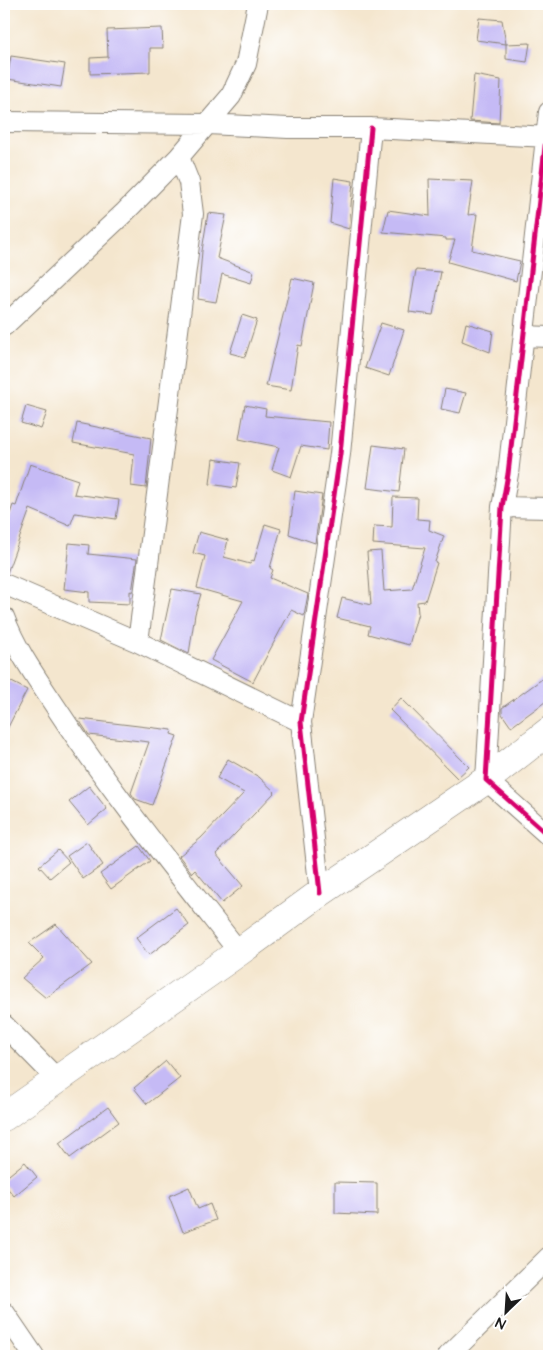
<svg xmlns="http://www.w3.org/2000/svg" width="553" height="1360" viewBox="0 0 553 1360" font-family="'Architects Daughter',sans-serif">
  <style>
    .building { fill: #c5baf5 }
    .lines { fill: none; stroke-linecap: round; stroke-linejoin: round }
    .street-casing { stroke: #888175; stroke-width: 22 }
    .primary-casing { stroke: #888175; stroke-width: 29 }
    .street { stroke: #fff; stroke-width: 20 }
    .primary { stroke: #fff; stroke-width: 28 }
    .cycleway-casing { stroke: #fff; stroke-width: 8 }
    .cycleway { stroke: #d6006c; stroke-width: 5 }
  </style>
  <rect width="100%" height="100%" fill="#fff"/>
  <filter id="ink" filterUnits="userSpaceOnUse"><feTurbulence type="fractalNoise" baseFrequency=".02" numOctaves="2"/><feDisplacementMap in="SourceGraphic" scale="10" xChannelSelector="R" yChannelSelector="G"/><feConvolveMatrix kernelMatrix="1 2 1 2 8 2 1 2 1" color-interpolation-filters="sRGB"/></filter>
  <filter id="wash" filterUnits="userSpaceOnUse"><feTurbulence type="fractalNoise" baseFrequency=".0096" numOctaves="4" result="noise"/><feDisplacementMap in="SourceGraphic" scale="20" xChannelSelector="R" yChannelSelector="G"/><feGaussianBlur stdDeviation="1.12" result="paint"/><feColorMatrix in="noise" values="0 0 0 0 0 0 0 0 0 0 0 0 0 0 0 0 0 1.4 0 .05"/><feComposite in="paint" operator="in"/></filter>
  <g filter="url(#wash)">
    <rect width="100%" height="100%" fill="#f4e6ce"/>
    <g id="blocks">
      <path class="building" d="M479,18L502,20L506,44L476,40Z
        M162,28L163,48H150V72L90,74V58L108,57L107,30Z
        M530,43L527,62L506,59V44Z
        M11,56L65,64L61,87L7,79Z
        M474,75L501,80L499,123L470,121Z
        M334,178L353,181L349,229L330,223Z
        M429,179L473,181L468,215L477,214L472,250L520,261L516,281L448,262L455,240H446V238L383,232L388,210L430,216Z
        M208,213L226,215L217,258L254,272L251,283L222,274L216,302L198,299L202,251Z
        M416,270L441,272L433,315L409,312Z
        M292,278L314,283L302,346L298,345L291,390L266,386Z
        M242,315L257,320L245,357L230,353Z
        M381,323L404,330L389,376L365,368Z
        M466,323L493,331L490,352L462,341Z
        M445,389L466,393L460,413L441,409Z
        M245,405L266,409L265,416L329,422L327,450L301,446L291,477L272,470L279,447L239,439Z
        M26,406L47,412L41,429L21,423Z
        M77,423L151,438L146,488L131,486L134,454L73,443Z
        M373,445L404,449L399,492L367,488Z
        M213,459L240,463L236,488L210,484Z
        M30,464L78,480L74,494L119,500L116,519L75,513L70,526L30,509L7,573L4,572V531L13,505L16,506Z
        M295,491L322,495L315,543L289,534Z
        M393,497L418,498L417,519L430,520L429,530L444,536L435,562L437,563L425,601L417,602L418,613L409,645L368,634L370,626L337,618L342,598L371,605L367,552L381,551L384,591L412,589L425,548L373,544L374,526L392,527Z
        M265,524L281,529L270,568L273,570L270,578L308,594L304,616L291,610L253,682L211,660L243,601L197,588L205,556L193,553L199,532L228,540L224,557L250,564L252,560L254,561Z
        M69,543L89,545L88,554L137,559L132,592L130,591V604L89,602V592L64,589Z
        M172,589L201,594L195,614L189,654L161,640Z
        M549,674V699L511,727L502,714V708Z
        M4,678L27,690L4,735Z
        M401,698L469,767L457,778L390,710Z
        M80,719L172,730L171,734L177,736L152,805L135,799L131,793L149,742L89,735L81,723Z
        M228,759L259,777L275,792L216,854L243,886L222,903L195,870L192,873L179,856L201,838L244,793L217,778Z
        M89,786L107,809L88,825L69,802Z
        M87,842L103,865L83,879L67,856Z
        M139,846L150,861L111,889L100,874Z
        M58,850L69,862L50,878L39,866Z
        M176,908L189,925L149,955L136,938Z
        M56,924L92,964L46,998L22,978L44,958L29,943Z
        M166,1061L180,1078L147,1104L134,1088Z
        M108,1107L119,1122L70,1158L59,1143Z
        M25,1162L37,1177L14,1196L4,1184V1179Z
        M335,1182L377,1183V1215L335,1213Z
        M189,1187L198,1209L210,1204L216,1220L183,1232L169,1196Z"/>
    </g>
  </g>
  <g filter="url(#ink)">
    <use href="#blocks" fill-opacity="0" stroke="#888175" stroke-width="1"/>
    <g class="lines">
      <defs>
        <path id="street" d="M549,112L508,474L502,507L486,780L549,836
          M4,122L208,124L288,128H371L549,137
          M4,326L125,212L179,157L231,96L246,64L258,4
          M524,336L549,337
          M502,507L549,508
          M4,584L138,642L301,722
          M4,617C16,650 38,680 57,709C113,794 177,873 239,952
          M138,642L193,214L189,182L179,157
          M320,893L301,722L340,454L371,128
          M4,1025L58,1080
          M4,1312L34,1356
          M448,1356L549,1257"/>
        <path id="primary" d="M4,1117L239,952L320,893L486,780L549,731"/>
      </defs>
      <use href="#street" class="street-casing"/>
      <use href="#primary" class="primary-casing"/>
      <use href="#street" class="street"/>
      <use href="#primary" class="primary"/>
      <defs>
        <path id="cycleway" d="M549,112L508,474L502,507L486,780L549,836
          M320,893L301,722L340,454L371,128"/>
      </defs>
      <use href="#cycleway" class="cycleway-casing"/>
      <use href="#cycleway" class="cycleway"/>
    </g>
  </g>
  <rect width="553" height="1360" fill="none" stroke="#fff" stroke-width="20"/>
  <g transform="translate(506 1312) rotate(205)" stroke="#ffffff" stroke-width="4" paint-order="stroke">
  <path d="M0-4L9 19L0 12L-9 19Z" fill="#1c1c1c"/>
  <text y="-8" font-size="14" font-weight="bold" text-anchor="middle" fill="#1c1c1c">N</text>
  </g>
</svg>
